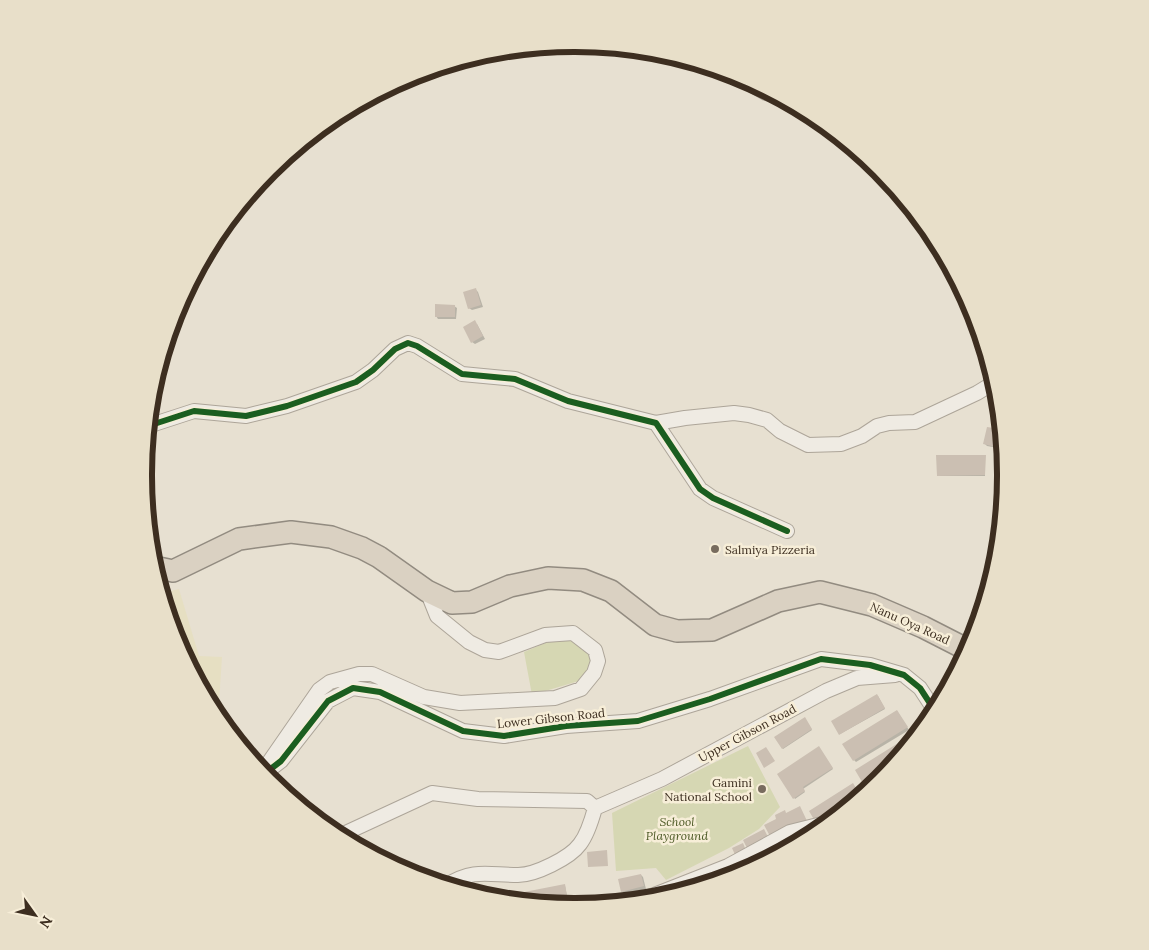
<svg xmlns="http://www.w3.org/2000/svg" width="1149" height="950" viewBox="0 0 1149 950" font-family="Lora,serif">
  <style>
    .farmland { fill: #e6dfc2 }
    .green { fill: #d6d7b3 }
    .shadow { fill: #0003 }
    .building { fill: #cbbfb2 }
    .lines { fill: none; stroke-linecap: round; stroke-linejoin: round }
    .minor-casing { stroke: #ada599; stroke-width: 16 }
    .highway-casing { stroke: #928b80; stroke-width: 24 }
    .minor { stroke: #efebe3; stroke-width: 14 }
    .highway { stroke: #dad1c2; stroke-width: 21 }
    .cycleway-casing { stroke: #f7eed8; stroke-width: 9 }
    .cycleway { stroke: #1b5e20; stroke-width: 6 }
    .poi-dot { fill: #786c5e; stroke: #f7eed8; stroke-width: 2 }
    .labels { text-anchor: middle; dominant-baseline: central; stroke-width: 5; stroke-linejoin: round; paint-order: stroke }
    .poi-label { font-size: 12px; fill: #3d2e20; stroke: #f7eed8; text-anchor: start }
    .street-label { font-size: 12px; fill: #3d2e20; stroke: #f7eed8 }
    .park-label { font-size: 12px; font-style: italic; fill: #4d5a26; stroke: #f7eed8 }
    .rim { fill: none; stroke: #3d2e20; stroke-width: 6 }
  </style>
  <rect width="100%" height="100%" fill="#e7e0d1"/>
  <path class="farmland" d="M179,589L199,656L222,657L218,718L176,640L162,593Z"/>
  <path class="green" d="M555,639L577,640L593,658L582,680L532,695L524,652Z
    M748,746L780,807L759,829L729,848L666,880L656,868L616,871L612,813Z"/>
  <path class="shadow" d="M476,290L478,292L483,307L472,310L469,308Z
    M454,306L457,308L456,319H438L436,316Z
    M477,324L485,339L475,344L472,342Z
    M999,431L1002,433L998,448L987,446L985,444Z
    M985,456V476H938Z
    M878,696L885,709L840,734Z
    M897,711L909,730L856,762L854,760Z
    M805,719L812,730L783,749L776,737Z
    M913,739L881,778L867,787L857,770Z
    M819,748L833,769L803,789L805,792L795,799L779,774Z
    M855,787L860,796L843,809L819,825L817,822Z
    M641,875L643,877L646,889L624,894L622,891Z
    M565,886L567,896L536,902L511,900Z"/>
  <path class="building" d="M476,288L481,305L468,309L463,292Z
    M435,304L455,305V317H435Z
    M475,320L483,336L471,343L463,327Z
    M987,427L1000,429L996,447L983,444Z
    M936,455H986L985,475L937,476Z
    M877,694L885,708L839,735L831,721Z
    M897,710L908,727L853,761L842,744Z
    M805,717L812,729L782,749L774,737Z
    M911,735L914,738L882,776L865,787L855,770Z
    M819,746L833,768L803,787L805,791L793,799L777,774Z
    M766,747L775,761L764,768L756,753Z
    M853,783L860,795L816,823L809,811Z
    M800,806L807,821L771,838L764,825L776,819L775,815L785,810L786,813Z
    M764,829L769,839L748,850L743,840Z
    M743,843L747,853L736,857L732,848Z
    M607,850L608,866L588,867L587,852Z
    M641,874L644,886L621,892L618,879Z
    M565,884L567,896L534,902L510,900L509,895Z"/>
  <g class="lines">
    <defs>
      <path id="minor" d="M735,75L766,93L772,94
        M656,423L685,418L734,413L749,415L767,420L780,431L808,445L841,444L862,436L877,426L889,423L915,422L977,393L995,382
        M148,426L194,411L246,416L287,406L356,382L373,370L395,349L408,343L417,346L462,374L515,379L568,401L656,423L700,489L713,498L787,531
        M267,765L319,690L330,682L359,674H372L424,697L460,703L555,698L581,689L594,673L598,661L595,650L573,633L545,635L499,652L485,650L469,642L437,616L427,591
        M264,774L281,761L328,701L353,688L380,692L463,731L504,736L566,726L638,721L710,699L821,659L870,665L904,675L920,688L935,711
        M595,808L662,779L826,691L857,678L895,675
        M339,836L432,793L478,799L587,801L595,808
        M447,885C474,868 489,875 518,875C535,875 570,858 580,844C587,835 592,819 595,808
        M644,899L728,866L790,832L826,823"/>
      <path id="highway" d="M154,567L173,571L239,539L291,532L331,537L362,548L379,557L427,591L452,603L472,602L510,586L548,578L583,580L611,591L655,625L677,631L712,630L778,601L820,592L872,605L923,627L968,650"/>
    </defs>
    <use href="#minor" class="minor-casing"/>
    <use href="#highway" class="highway-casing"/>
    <use href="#minor" class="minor"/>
    <use href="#highway" class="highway"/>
    <defs>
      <path id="cycleway" d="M148,426L194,411L246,416L287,406L356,382L373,370L395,349L408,343L417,346L462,374L515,379L568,401L656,423L700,489L713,498L787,531
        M264,774L281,761L328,701L353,688L380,692L463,731L504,736L566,726L638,721L710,699L821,659L870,665L904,675L920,688L935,711"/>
    </defs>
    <use href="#cycleway" class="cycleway-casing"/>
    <use href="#cycleway" class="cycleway"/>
  </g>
  <g class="poi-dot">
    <circle cx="715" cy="549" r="5"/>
    <circle cx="762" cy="789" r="5"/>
  </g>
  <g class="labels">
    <g class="poi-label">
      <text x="725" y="549">Salmiya Pizzeria</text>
      <text x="752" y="782" text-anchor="end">Gamini<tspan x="752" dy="14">National School</tspan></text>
    </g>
    <g class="street-label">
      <text transform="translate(910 623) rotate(24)">Nanu Oya Road</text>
      <text transform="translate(551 718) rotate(-6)">Lower Gibson Road</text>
      <text transform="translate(747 733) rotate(-28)">Upper Gibson Road</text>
    </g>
    <g class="park-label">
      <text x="677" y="821">School<tspan x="677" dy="14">Playground</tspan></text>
    </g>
  </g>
  <path d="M0 0H1149V950H0ZM574 52H575A422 422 0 0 1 997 474V476A422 422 0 0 1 575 898H574A422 422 0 0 1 152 476V474A422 422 0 0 1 574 52Z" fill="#e8dfc9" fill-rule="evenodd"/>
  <path class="rim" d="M574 52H575A422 422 0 0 1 997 474V476A422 422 0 0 1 575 898H574A422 422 0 0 1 152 476V474A422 422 0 0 1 574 52Z"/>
  <g transform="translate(35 915) rotate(123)" stroke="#f7eed8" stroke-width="4" paint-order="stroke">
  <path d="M0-4L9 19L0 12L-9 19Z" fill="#3d2e20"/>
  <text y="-8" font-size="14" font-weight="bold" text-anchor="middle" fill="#3d2e20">N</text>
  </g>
</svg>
